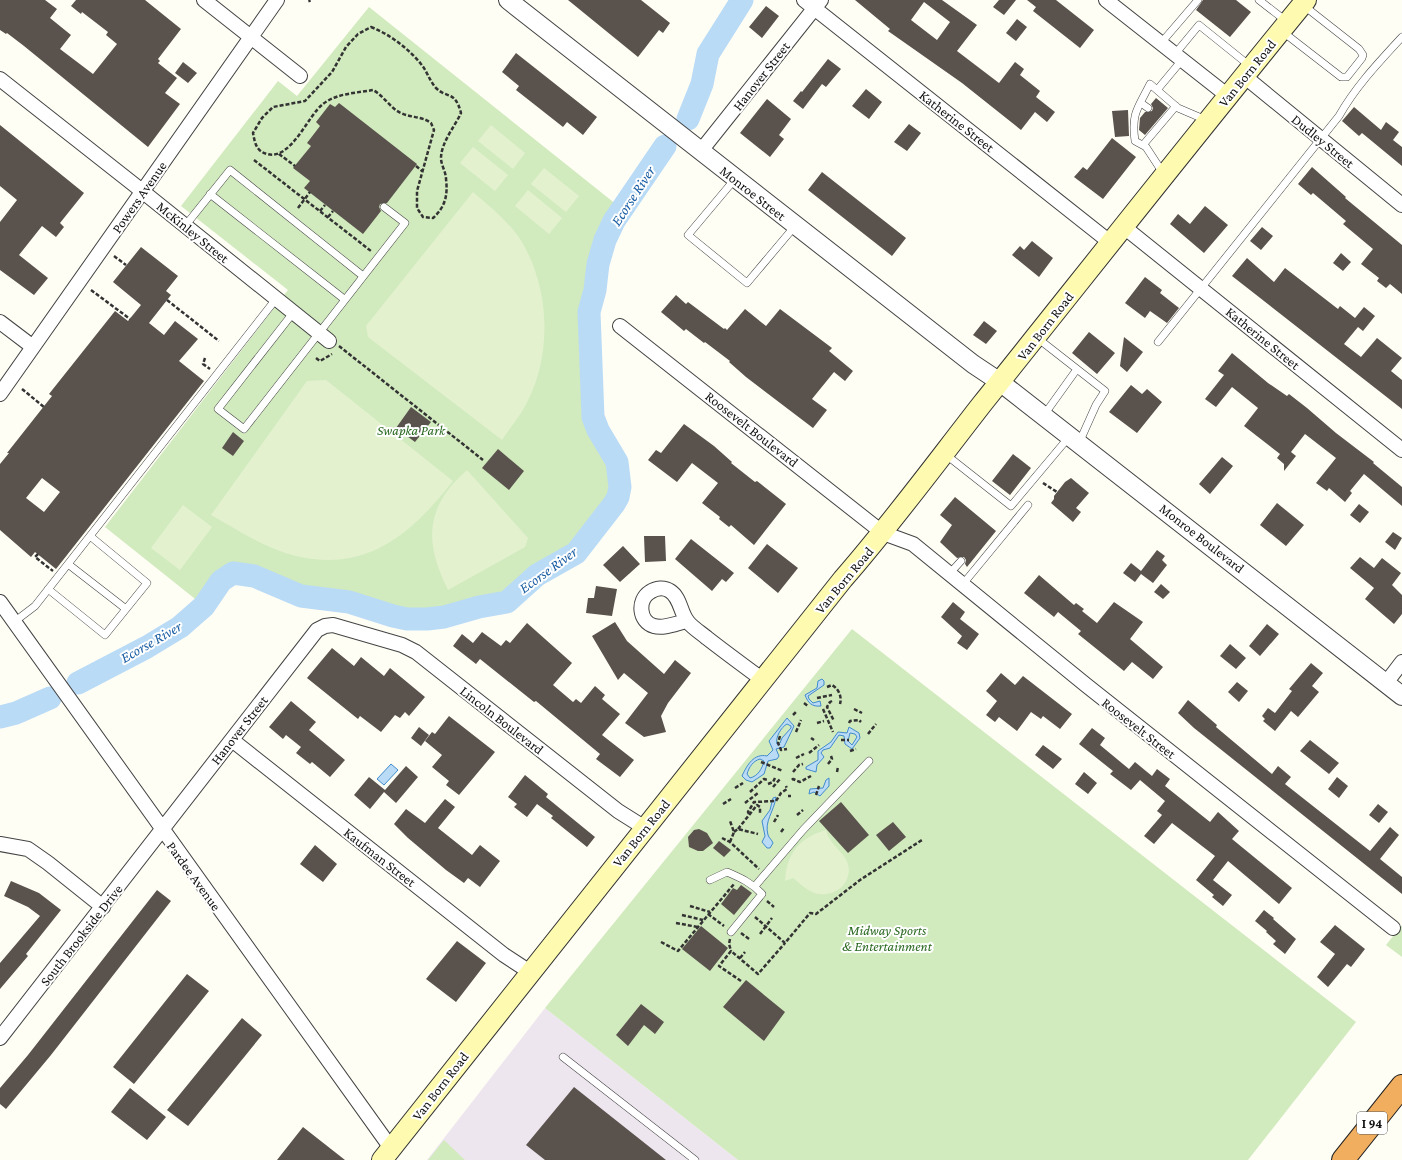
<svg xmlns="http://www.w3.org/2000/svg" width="1402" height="1160" viewBox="0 0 1402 1160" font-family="'Crimson Pro',serif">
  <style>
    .industrial { fill: #eee6ef }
    .green { fill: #d1eabe }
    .pitch { fill: #e3f1cf }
    .water { fill: #badbf6; stroke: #418bcc; fill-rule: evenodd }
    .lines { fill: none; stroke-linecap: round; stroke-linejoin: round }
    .river { stroke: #badbf6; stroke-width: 23 }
    .building { fill: #5a534d; fill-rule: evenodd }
    .service-casing { stroke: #444; stroke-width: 8 }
    .minor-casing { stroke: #444; stroke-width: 16 }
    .tertiary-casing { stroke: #444; stroke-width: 20 }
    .secondary-casing { stroke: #333; stroke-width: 22 }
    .motorway-casing { stroke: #222; stroke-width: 24 }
    .path { stroke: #333; stroke-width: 2.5; stroke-dasharray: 4 2; stroke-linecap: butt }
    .service { stroke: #fff; stroke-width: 7 }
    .minor { stroke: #fff; stroke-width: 14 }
    .tertiary { stroke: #fff; stroke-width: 18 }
    .secondary { stroke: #fefbb1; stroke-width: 20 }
    .motorway { stroke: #f2ae5f; stroke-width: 22 }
    .labels { text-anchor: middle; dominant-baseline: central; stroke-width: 4; stroke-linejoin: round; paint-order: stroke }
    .shield { fill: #fff; stroke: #585858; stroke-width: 1 }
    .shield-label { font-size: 13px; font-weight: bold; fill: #111 }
    .street-label { font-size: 14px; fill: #111; stroke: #fff }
    .park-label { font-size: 14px; font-style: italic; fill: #2a6920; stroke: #fff }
    .water-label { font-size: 15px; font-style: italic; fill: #195da3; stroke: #fff }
  </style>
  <rect width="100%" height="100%" fill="#fffef5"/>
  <path class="industrial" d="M545,1008L738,1160H427Z"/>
  <path class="green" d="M369,7L622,209L605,240L590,304L593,417C600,450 635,464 614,504L576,553L549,567L521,587L507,602L499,604L479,607L444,617L427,619H407L393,616L349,602L301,596L254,576L241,573H233L221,581L204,606L105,527L288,290L181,206L278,81L297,96Z
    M852,629L1356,1022L1248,1160H738L545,1008Z
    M1402,925V957L1386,945Z
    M444,1140L465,1160H428Z"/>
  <path class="pitch" d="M491,125L525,153L513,169L478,141Z
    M473,147L508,175L495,191L460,163Z
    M544,168L579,196L566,212L531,184Z
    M528,190L562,218L549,234L515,206Z
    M473,192C489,206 508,221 520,239C552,290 553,362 521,413C515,422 508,431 502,440L368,337L366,326Z
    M326,380L453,481C412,533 368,573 296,556C266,549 238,530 211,515L307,381Z
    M467,470L528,538L525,547L448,590C431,555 423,524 448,490C453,483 461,476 467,470Z
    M183,505L212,527L180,570L151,548Z
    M826,830C830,849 856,856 847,879C844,886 838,891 831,893C815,898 805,888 793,878L785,881C787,853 799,838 826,830Z"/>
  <path class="water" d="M822,679L824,681V685L808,696L809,699L813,703L820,701L821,706C812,707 808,703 805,695L817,688L818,681Z
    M787,718L794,726L784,747L776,749L779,756L777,759L768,761L764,774L752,782L746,780L742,776C747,765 754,753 767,756L773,750L769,741ZM787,724L791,726V728L782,738L780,743L777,744C775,738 781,727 787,724ZM760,759L764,761C762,769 758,776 750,778L747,774C749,767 753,761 760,759Z
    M849,727L859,733L860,738L852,749L845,744L844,736L839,735L830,748L823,750L821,753L824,757L817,765L816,772L806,769V767L818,760V751L831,742L838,732L847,733ZM850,733L855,734L857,737L852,745L848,741Z
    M391,764L398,770L384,785L377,779Z
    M829,778V786L820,796L814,792L809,794L810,789L823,788L826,780Z
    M776,797C774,812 764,821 768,835C769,838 772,840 773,843L770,848H767L762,842L765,836L762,821L770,810L773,798Z"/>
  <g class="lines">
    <path class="river" d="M688,119L702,84L708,54L742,0
      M78,683L147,647L180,627L204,606L221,581L233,573L254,576L301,596L349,602L393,616L407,619H427L444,617L479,607L507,602L537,575L576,553L614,504L618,497L620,487L617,462L598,430L593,417L589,312L595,290L598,264L605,240L614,221L665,146
      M0,717L16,713L50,698"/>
  </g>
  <path class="building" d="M0,0H45L57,9L50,18L71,35L60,49L93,74L117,44L106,35L108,32L82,12L81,14L71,6L76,0H145L181,29L158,59L160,61L158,63L177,78L165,93L180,104L148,147L24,46L7,33L6,34L0,30Z
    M568,0H641L670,23L663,33L659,30L638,57Z
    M855,0H942L977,25L957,51L999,83L1015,62L1024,69L1020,75L1040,91L1036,97L1055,112L1047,122L1035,112L1021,130L962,83L888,31L890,29ZM924,2L950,22L937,40L911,20Z
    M999,0H1016L1004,15L993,7Z
    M1027,0H1056L1094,30L1080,48L1033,11L1036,7Z
    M1203,0H1236L1251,12L1230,37L1196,10Z
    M766,6L779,16L762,38L749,27Z
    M1017,19L1027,27L1016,41L1006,33Z
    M516,53L597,117L583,135L567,122L563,127L516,90L519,86L502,72Z
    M828,59L841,69L826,87L822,84L803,109L793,101L801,91L802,92Z
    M183,62L197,73L188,83L175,73Z
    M866,89L882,102L869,119L852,106Z
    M1156,98L1168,108L1145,135L1139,130L1140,118L1145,112L1152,111L1153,108L1151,104Z
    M767,99L791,119L779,135L784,139L770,157L740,133Z
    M339,103L417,164L387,203L380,204L379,207L381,211L363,234L304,188L310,181L293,168L311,146L307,143L320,126L316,122L330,104L335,107Z
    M1354,107L1381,130L1386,122L1399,132L1393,140L1402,147V166L1362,133L1359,136L1342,121Z
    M1128,110L1129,136L1115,137L1112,111Z
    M909,124L921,133L907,151L894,142Z
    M0,125L84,193L60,223L64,227L56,237L42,226L19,255L48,278L34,295L0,270V222L17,200L0,186Z
    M1112,138L1136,157L1103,199L1074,177L1083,167L1087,170Z
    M1312,167L1346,197L1345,198L1402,245V294L1390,284L1386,288L1377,281L1379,278L1361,264L1373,249L1343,224L1346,221L1313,193L1311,195L1298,184Z
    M822,172L906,238L892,256L808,190Z
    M1205,206L1228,225L1204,253L1170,224L1178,214L1190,224Z
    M1262,227L1273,236L1261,250L1250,241Z
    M1032,241L1053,258L1039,277L1012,255L1020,246L1024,250Z
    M141,247L178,276L166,291L171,295L149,323L164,335L175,321L198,339L179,361L204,381L56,569L35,552L31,557L0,530V464L9,453H7L52,396L49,394L115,311L128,321L141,305L113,282ZM42,478L60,492L44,512L26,498Z
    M1341,253L1351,262L1343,271L1333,263Z
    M1247,258L1274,282L1285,268L1338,309L1340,306L1355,318L1364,307L1375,316L1363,331L1358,327L1344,344L1361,357L1377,338L1402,358L1391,371L1402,380V409L1232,276Z
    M1145,277L1162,290L1160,293L1179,308L1167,323L1150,311L1145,318L1125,303Z
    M676,295L686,304L688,302L724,329L725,328L727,330L745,309L766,326L780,309L832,348L829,351L853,371L845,381L834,372L812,399L827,410L813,428L746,377L729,362L730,361L705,342L704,343L686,329L684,331L661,312Z
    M984,321L997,331L986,344L973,335Z
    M1089,332L1115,353L1097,374L1072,353Z
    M1124,337L1143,352L1127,372L1120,366Z
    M1232,353L1268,383L1287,396L1289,394L1307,408L1336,433L1374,462L1373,463L1402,487V506L1364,474L1350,491L1352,493L1345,502L1329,488L1327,491L1316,483L1336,458L1305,434L1291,452L1296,456L1284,471V464L1277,458L1280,454L1244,426L1258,408L1232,387L1216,407L1205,399L1224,375L1218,371Z
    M1131,385L1142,394L1147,389L1162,402L1137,433L1109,412Z
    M411,407L431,422L415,442L396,428Z
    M684,424L714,446L732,462L731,463L755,482L757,481L786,504L754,545L731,525L729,527L719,519L720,517L702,503L718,483L692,463L677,482L648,460L656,450L661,453Z
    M233,432L244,441L233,456L222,448Z
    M498,449L524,471L509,490L482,468Z
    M1013,454L1031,468L1010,495L992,481Z
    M1222,457L1233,466L1210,494L1199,484Z
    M1071,478L1089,493L1076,508L1081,512L1073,522L1051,503L1054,499V496L1065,482Z
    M955,497L996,531L967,567L965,564L966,560L964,557L957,558L940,542L952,525L940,515Z
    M1277,503L1304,525L1286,546L1260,525Z
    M1359,504L1369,512L1360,523L1350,515Z
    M1393,532L1402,538L1395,550L1385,542Z
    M644,536H665L666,561L645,562Z
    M691,539L734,573L726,582L722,579L712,591L675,559Z
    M767,544L798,568L778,593L748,568Z
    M623,546L640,564L620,582L603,565Z
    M1157,550L1165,556L1162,560L1167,565L1153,583L1141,574L1135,582L1123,573L1131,563L1141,571Z
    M1360,557L1374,568L1382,558L1401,573L1392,585L1402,595V614L1394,624L1365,599L1374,588L1350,568Z
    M1039,575L1074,605L1076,603L1084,609L1082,611L1097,623L1114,602L1143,622L1130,639L1163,667L1153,679L1132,662L1124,671L1078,634L1081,631L1058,612L1054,617L1024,593Z
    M1161,584L1170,592L1163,599L1154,592Z
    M596,586L617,589L612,616L586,613L588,598H594Z
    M953,602L965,612L960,619L979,634L967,650L957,643L962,636L941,617Z
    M615,622L627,641L664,674L675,660L691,673L668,703L661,716L666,732L644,737L625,723L648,693L624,673L618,680L592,636Z
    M527,623L572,663L553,685L573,702L576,699L581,703L595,686L605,695L602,699L620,714L602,735L634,760L620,777L596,759L600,754L536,701L534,702L480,659L476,664L453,646L462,634L473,643L482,632L501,646L506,640L510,643Z
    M1267,624L1279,634L1260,656L1249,646Z
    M1230,644L1246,658L1236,669L1220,656Z
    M332,648L354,666L361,657L384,676L390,668L425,697L409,716L405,712L400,718L395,715L381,732L360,716L358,719L307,678Z
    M1311,663L1323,673L1312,686L1319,692L1298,717L1291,711L1275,731L1263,721L1265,719L1262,716L1268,708L1275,713L1292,691L1289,689Z
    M1001,673L1015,685L1023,676L1072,714L1060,729L1043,716L1041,719L1031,712L1017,731L999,717L995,722L986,715L997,701L986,691Z
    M1237,682L1248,691L1239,702L1228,692Z
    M1188,700L1217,725L1216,727L1272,774L1278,766L1291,777L1285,784L1370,851L1390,827L1399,835L1380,859L1402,877V894L1194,728L1178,713Z
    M291,701L316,722L309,730L345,760L330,777L312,762L310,764L296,753L301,747L286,735L283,739L269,727Z
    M449,716L495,752L459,795L446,785L449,781L432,767L442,755L425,741L432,732L435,734Z
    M419,727L429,735L421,746L411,738Z
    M1092,728L1105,738L1100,745L1129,769L1135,762L1152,776L1157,769L1170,779L1165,786L1210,822L1218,812L1239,831L1232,839L1292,888L1279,904L1228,861L1213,880L1232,895L1223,906L1212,897L1214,895L1196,880L1215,856L1172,823L1154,844L1144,836L1162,815L1157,811L1165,801L1140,780L1131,790L1110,774L1113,771L1079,744Z
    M1310,740L1339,763L1329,774L1300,751Z
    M1043,745L1062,759L1053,769L1035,755Z
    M406,766L418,777L396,803L384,792L370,809L354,795L369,777L385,790Z
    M1084,772L1097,783L1088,794L1075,784Z
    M525,775L548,794L546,797L595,837L587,847L551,818L553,816L537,804L527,817L514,807L517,804L508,797Z
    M1337,777L1348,786L1339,798L1328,789Z
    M445,799L455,807L438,828L472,855L480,845L500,861L480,887L468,878L464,883L446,870L408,838L394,824L406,809L425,823Z
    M841,802L869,835L848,853L819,821Z
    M1378,804L1388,812L1379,823L1369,815Z
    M893,822L906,837L889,851L876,835Z
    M699,829L707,833L713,843L703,851H698L689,847L688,837L694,830Z
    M719,841L731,850L724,857L713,848Z
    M315,845L337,864L323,882L300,864Z
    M11,881L39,893L61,910L26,954L28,956L0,989V963L40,916L28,907L4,896Z
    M741,885L752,893L734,915L721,904L733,888L737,890Z
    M157,890L171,901L51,1055L6,1109L0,1104V1088L28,1055Z
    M1264,910L1274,918L1273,919L1296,939L1285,954L1273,944L1276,941L1266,932L1267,931L1255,921Z
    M1335,925L1365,949L1351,967L1347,964L1328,987L1317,977L1335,954L1320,942Z
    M701,926L728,948L710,971L682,949Z
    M457,941L486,963L456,1002L426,979Z
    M187,974L209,991L134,1084L113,1067Z
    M746,980L785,1012L764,1041L723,1007Z
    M641,1004L664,1022L655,1034L644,1025L628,1046L616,1035Z
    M242,1018L262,1035L188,1126L167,1110Z
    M574,1087L666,1160H545L526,1145Z
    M130,1088L166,1117L147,1140L111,1112Z
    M303,1127L345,1160H277Z"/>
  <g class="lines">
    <defs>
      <path id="service" d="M1259,0L1286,21
        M1283,32L1341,77H1347L1362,58L1363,55L1359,49L1303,5
        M1161,43L1198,0
        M1175,54L1199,25L1250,66
        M1157,90L1182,60
        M1141,103L1148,108
        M1143,145L1176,106
        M1163,173L1146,147L1135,141C1131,113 1138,108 1150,84L1178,108L1206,120
        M735,179L688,235L747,283L795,226
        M210,194L344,299
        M185,226L230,170L363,276
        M293,313L218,409L244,429L405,223L384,207
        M1036,337L1105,391L1096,405L1079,443
        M1158,342L1339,116C1356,86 1379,62 1402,37
        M1044,415L1077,369
        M945,454L1011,506L1069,437
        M68,564L126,609
        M950,573L961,561
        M963,584L1028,505
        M48,589L105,635L147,583L90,536
        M14,622L35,606L276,299
        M710,880L727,872C741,878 752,883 762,894L731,932
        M755,886L803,830L869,761
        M563,1057L695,1160"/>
      <path id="minor" d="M204,0L300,76
        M804,0L1111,243
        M1106,0L1228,96
        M1244,76L1402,205
        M0,79L132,183L329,341
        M700,152L821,0
        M1124,227L1402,450
        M0,322L33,347
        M620,326L883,533L913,544L1086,685L1393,928
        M0,394L277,0
        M0,602L391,1148
        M687,621C677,623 664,629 654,626C639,622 637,600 650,592C656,588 664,587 670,591C681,598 680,613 688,622C693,628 701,633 707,638C725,652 744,666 763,680
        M1386,683L1402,662
        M232,740L504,955L530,972
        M0,844L28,849L48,863L103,907
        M0,1038L317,630L325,626L333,625L402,645L416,652L618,811L645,828"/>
      <path id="tertiary" d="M508,0L973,364L1000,382L1402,696"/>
      <path id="secondary" d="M382,1160L843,579C892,523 936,463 982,404C1090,269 1197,133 1306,0"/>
      <path id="motorway" d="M1343,1160L1402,1086"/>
    </defs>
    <use href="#service" class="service-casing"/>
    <use href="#minor" class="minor-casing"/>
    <use href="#tertiary" class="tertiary-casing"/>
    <use href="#secondary" class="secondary-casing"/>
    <use href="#motorway" class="motorway-casing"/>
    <path class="path" d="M309,0L310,2
      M371,27C389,34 408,48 421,64C427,71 429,80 436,88C447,99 455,90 461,113C455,126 441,143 441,158C441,165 446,172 446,179C448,196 445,207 433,218L423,217L417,208V191L434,130L431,123C422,116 411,118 401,113C391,109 384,96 373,90C357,93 337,93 323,104C308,115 291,161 267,154C256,151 255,143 253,133L262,118L273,107L305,101L332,72L346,47L358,34Z
      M279,154L295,166
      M254,160L371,251L370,252
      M416,166L422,171
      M298,208L310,192
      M320,211L325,205
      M328,217L333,211
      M114,256L126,265
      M91,290L130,319
      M167,300L219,341
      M339,346L483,460
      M205,358L203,364L210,369
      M316,358L320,361L332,354
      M22,389L44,407
      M1043,483L1057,492
      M38,554L35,557L53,571
      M827,687L832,685C839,689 842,697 840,704
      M817,698L832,695
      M832,701L830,702L827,707L834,721
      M804,703L808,706
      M823,709L833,732
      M854,709L862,713
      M793,715L796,712
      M817,723L824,721
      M849,723L850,721L859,720L861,722
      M796,732L801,720
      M868,734L876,724
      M780,736L778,743L781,750L787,749
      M811,738L814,740
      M841,740H849
      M850,751L856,749
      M809,753L819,745
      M796,758L804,754
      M761,762L783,771
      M828,764L832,759L831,756
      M793,772L799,765L803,764
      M837,772L838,767
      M792,780L793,779L800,782L811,776
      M768,784L773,782L775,778
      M773,787L780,779
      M735,788L743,783
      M750,792L764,779L768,780
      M816,795L819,786
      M788,796H791
      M745,803L758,793
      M723,804L731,799
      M749,814L748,812L754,802L776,801L781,793L787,789L786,786
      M797,815L803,810
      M774,822L778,815
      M738,829L757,805L760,807V814
      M734,832L738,829L758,834
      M781,832L784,828
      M722,838L730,842L759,869
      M730,842L734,832L730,821
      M767,901L774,907
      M690,906L710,912
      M708,914L724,926
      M682,915L703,920
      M755,917L785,943L810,913L816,914L860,880L922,840
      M676,923L698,927
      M741,933L749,939
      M760,934L772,918
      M730,939L729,944L731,951
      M661,942L678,951L734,884
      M740,958L745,952
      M741,981L719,966L731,951L758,974L785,943"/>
    <use href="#service" class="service"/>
    <use href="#minor" class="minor"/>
    <use href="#tertiary" class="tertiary"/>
    <use href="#secondary" class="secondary"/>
    <use href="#motorway" class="motorway"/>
  </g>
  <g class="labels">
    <rect class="shield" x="1357" y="1112" width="30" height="22" rx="3"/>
    <g class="shield-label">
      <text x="1372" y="1123">I 94</text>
    </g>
    <g class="street-label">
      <text transform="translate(1247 73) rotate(-51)">Van Born Road</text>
      <text transform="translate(761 76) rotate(-52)">Hanover Street</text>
      <text transform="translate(957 121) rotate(38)">Katherine Street</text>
      <text transform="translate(1323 141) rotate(39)">Dudley Street</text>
      <text transform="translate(753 193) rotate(38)">Monroe Street</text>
      <text transform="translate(139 197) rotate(-55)">Powers Avenue</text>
      <text transform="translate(193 232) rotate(39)">McKinley Street</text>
      <text transform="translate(1045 326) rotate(-52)">Van Born Road</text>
      <text transform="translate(1263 338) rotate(39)">Katherine Street</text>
      <text transform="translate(752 429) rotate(38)">Roosevelt Boulevard</text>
      <text transform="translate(1202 538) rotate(38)">Monroe Boulevard</text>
      <text transform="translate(844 580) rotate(-50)">Van Born Road</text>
      <text transform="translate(502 720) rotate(38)">Lincoln Boulevard</text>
      <text transform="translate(1139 728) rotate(38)">Roosevelt Street</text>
      <text transform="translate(239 730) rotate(-52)">Hanover Street</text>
      <text transform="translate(641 833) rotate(-51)">Van Born Road</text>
      <text transform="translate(380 857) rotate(38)">Kaufman Street</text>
      <text transform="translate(194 876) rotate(54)">Pardee Avenue</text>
      <text transform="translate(81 935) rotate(-52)">South Brookside Drive</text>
      <text transform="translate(440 1086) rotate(-52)">Van Born Road</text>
    </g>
    <g class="park-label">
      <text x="411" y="430">Swapka Park</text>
      <text x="887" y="930">Midway Sports<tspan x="887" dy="16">&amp; Entertainment</tspan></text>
    </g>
    <g class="water-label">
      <text transform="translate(633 196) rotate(-57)">Ecorse River</text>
      <text transform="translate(548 570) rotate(-36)">Ecorse River</text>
      <text transform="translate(151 642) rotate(-30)">Ecorse River</text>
    </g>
  </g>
</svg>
